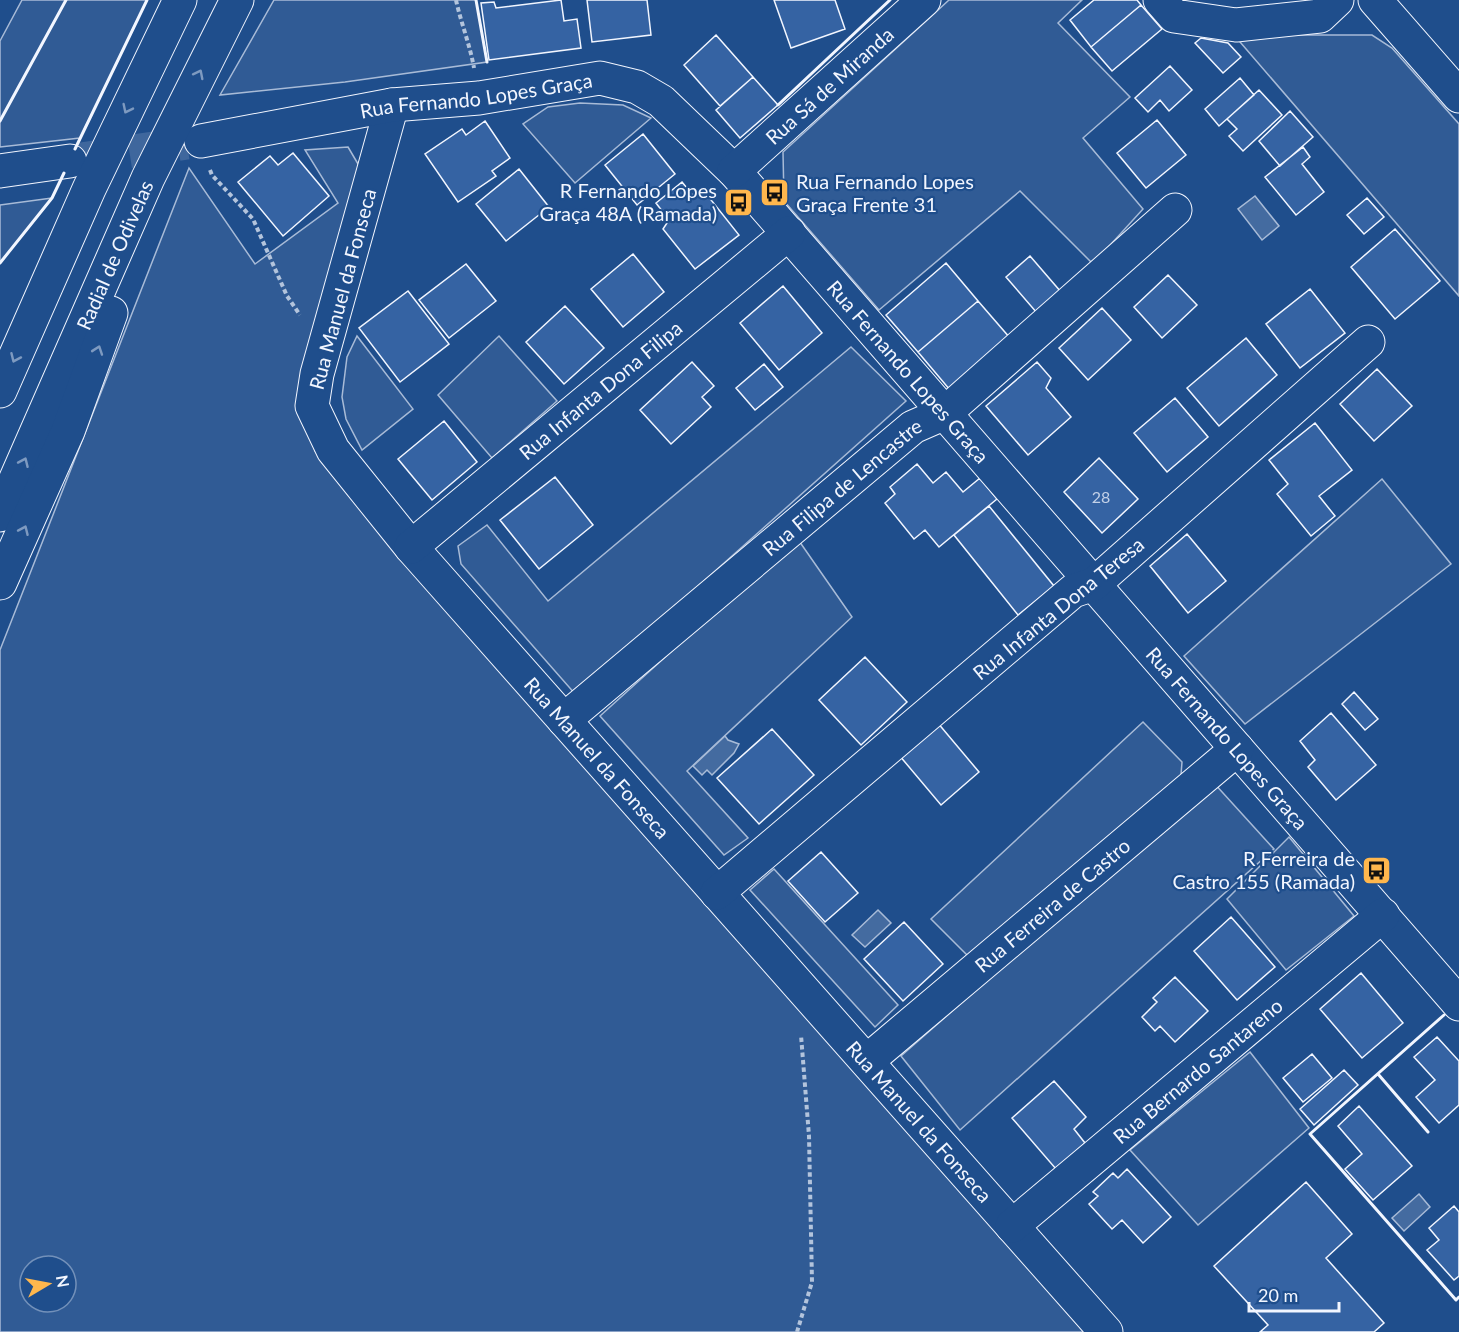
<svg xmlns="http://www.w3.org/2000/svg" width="1459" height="1332" viewBox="0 0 1459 1332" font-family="Lato,sans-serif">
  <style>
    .built { fill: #305b95; stroke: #a8bbd7; stroke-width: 1.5; fill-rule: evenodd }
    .water { fill: #446ba0; stroke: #a8bbd7; stroke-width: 1.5 }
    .building { fill: #3563a3; stroke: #f2f6ff; stroke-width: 1.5 }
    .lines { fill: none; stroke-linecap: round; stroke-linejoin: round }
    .minor-tunnel { stroke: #3f679d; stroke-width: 33; stroke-dasharray: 33 16; stroke-linecap: butt }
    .minor-casing { stroke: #f2f6ff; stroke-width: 35 }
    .highway-casing { stroke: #f2f6ff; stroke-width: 35 }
    .path { stroke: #b3c4dc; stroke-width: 4; stroke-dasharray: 4.5 3; stroke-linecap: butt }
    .minor { stroke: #1f4e8c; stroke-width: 33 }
    .highway { stroke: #1f4e8c; stroke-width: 33 }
    .wall { stroke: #f2f6ff; stroke-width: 3 }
    .oneway { stroke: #7e9ac0 }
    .labels { text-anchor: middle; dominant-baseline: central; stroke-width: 4.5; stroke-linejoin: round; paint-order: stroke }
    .number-label { font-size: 16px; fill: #c3d1e8 }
    .street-label { font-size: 20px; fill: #f2f6ff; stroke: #1f4e8c }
    .poi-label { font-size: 20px; fill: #f2f6ff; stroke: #1f4e8c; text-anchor: end }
  </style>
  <rect width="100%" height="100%" fill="#1f4e8c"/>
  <path class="built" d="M22,0H147L80,138L0,147V41Z
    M274,0H476L487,62L345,82L220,95Z
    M949,0H1082L1058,23L1130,97L1083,138L1143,209L1093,264L1020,191L879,310L784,201L783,152Z
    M1234,35H1372L1392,48L1459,124V296Z
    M580,103L623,105L651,118L575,183L523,124L548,107Z
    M348,147L361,169L307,424L315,451L329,471L1084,1332H0V650L189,168L255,264L338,203L305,150ZM30,1266H66V1302H30Z
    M52,198L0,263V205Z
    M357,336L413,409L362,450L346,419L342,397L347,357Z
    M499,336L557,401L492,458L438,395Z
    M851,347L906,401L576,695L461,564L458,546L487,525L548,601Z
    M1382,479L1451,564L1245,724L1184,656Z
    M797,538L852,617L687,771L748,838L724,855L600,716Z
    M1143,722L1182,762L1181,775L972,960L931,919Z
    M1213,782L1274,849L960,1130L901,1056Z
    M1289,837L1354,916L1286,970L1227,899Z
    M774,869L898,1005L875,1027L750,890Z
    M1250,1052L1309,1128L1198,1225L1130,1150Z"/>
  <path class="water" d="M1255,196L1279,226L1262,240L1238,209Z
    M725,736L728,740L739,744L734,753L712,775L707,770L702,775L693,766Z
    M878,910L891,923L865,947L852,935Z
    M1419,1194L1430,1207L1404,1231L1392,1218Z"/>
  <path class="building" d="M561,0L564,21L577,19L581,48L489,60L481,3L494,2L496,8Z
    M587,0H647L651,35L592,42Z
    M774,0H835L845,29L791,48Z
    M1094,0H1137L1141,5L1091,47L1070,20Z
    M1141,5L1162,29L1112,71L1091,47Z
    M716,35L753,77L720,106L684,65Z
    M1201,38L1228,43L1241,57L1223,73L1195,43Z
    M1170,66L1192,90L1169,111L1160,100L1148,112L1135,98Z
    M753,77L778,105L740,138L716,110Z
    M1240,78L1254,95L1219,126L1205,109Z
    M1259,90L1282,115L1243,151L1229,136L1237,129L1227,119Z
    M1290,111L1313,137L1280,166L1259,141Z
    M1157,120L1186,155L1146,188L1117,153Z
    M485,121L510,158L492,171L496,176L458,202L425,154L462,129L466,135Z
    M643,134L675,174L637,205L605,165Z
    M1303,147L1310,157L1302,164L1324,192L1296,215L1265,177Z
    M293,153L329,196L283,236L238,182L270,156L278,165Z
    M519,169L549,207L506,241L476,204Z
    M682,182L695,198L704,191L739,235L695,269L663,229L669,220L656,203Z
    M1367,198L1384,217L1364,234L1347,215Z
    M1395,229L1440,281L1395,319L1351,267Z
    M633,254L664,292L623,327L591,289Z
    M1030,256L1061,292L1037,313L1006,277Z
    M946,263L978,301L918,352L886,315Z
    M466,264L496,301L449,338L419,300Z
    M1168,275L1197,305L1162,338L1134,307Z
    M783,286L822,333L779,370L740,323Z
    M1310,289L1345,333L1300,368L1266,324Z
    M408,291L449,344L400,382L359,328Z
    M978,301L1010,338L950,390L918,352Z
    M565,306L604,348L564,384L526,342Z
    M1102,308L1131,340L1088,380L1059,348Z
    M1246,338L1277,375L1219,426L1187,388Z
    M692,362L714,386L702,397L711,407L671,444L640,410Z
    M1037,362L1051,378L1046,388L1071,417L1028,455L986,406Z
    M764,364L783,387L755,410L736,388Z
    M1377,369L1412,406L1374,441L1340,404Z
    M1175,398L1208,437L1167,472L1134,433Z
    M444,421L477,462L432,500L398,459Z
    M1315,423L1352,470L1319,496L1335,516L1311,536L1277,494L1288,484L1269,460Z
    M1099,458L1138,499L1102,533L1064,492Z
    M917,464L933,483L946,472L963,492L980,478L997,499L939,547L925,530L914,539L885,503L895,494L890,487Z
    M555,477L593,525L539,569L500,520Z
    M989,506L1054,586L1018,615L954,535Z
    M1187,534L1226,581L1188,613L1150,566Z
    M865,657L907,702L861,745L819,700Z
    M1354,692L1378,719L1365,730L1342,704Z
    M1331,713L1376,765L1336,800L1308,767L1315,760L1300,741Z
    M937,722L979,772L941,805L899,755Z
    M772,729L814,775L759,824L717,778Z
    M821,852L858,893L825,922L788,881Z
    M1231,917L1275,967L1237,1000L1194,951Z
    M904,922L943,964L903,1001L864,959Z
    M1361,973L1403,1023L1362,1058L1320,1009Z
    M1175,977L1208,1011L1175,1042L1160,1026L1155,1031L1142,1017L1157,1002L1153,998Z
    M1437,1037L1459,1061V1105L1439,1123L1416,1097L1435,1080L1414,1057Z
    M1312,1054L1332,1078L1303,1102L1283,1078Z
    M1344,1070L1358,1085L1314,1125L1300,1109Z
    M1054,1081L1086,1117L1074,1129L1085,1143L1056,1169L1012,1118Z
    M1359,1106L1412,1166L1373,1200L1345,1169L1362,1154L1338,1126Z
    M1127,1169L1171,1217L1143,1243L1122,1220L1112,1229L1089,1204L1098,1196L1093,1192L1113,1173L1118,1178Z
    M1306,1182L1352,1234L1326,1258L1384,1323L1374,1332H1260L1268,1325L1214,1266Z
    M1454,1206L1459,1212V1276L1454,1280L1427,1250L1439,1240L1429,1228Z"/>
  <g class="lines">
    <path class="minor-tunnel" d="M81,159L187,143"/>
    <defs>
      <g id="minor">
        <path d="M1160,0L1174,16L1236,25L1320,16L1337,0"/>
        <path d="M1375,0L1459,96"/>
        <path id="s1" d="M392,105L317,374L312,406L333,450L411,547L1106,1332"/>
        <path id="s2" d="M201,141L392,105L479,98L600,78L637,87L661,101L734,171L1459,1004"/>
        <path d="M0,171L70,161"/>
        <path id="s3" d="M734,171L924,0"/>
        <path id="s4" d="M411,547L789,233"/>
        <path id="s5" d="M564,720L913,427L945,413L1175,210"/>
        <path d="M717,893L1073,591L1094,584L1368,342"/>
        <path id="s6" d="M867,1061L1237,749"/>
        <path id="s7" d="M1012,1226L1383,915"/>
      </g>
      <g id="highway">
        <path d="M0,391L89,189L180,0"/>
        <path id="s8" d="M0,515L148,178L237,0"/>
        <path d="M0,583L68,431L111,313"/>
      </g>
    </defs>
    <use href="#minor" class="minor-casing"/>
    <use href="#highway" class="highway-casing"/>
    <path class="path" d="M456,0C461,23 470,45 474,68
      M210,170L212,175L253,219L287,296L300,315
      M797,1332L812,1282L809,1136L801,1035"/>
    <use href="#minor" class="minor"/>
    <use href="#highway" class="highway"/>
    <path class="wall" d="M476,0L487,62
      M778,105L890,0
      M0,121L66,0
      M75,149L147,0
      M0,263L52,198L64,173
      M1444,1015L1310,1134L1456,1300L1459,1297
      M1378,1074L1428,1132"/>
  </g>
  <defs><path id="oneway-chevron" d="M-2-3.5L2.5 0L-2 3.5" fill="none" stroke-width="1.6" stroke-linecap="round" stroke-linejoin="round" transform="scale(1.5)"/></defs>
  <g class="oneway">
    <use href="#oneway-chevron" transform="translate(199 74) rotate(-63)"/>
    <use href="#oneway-chevron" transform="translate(127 109) rotate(116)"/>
    <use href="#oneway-chevron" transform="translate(98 350) rotate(-71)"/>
    <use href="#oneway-chevron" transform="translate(15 358) rotate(114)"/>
    <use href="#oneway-chevron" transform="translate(24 462) rotate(-66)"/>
    <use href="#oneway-chevron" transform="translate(24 530) rotate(-66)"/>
  </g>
  <defs>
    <symbol id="bus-square" viewBox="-11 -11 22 22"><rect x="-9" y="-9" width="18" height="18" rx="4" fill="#ffb74d" stroke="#1f4e8c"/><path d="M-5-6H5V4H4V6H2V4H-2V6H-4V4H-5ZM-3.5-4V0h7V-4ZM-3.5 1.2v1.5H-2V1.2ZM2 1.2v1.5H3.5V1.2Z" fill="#111"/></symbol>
  </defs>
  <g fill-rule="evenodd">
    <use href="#bus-square" x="758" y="176" width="33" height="33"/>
    <use href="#bus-square" x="722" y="186" width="33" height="33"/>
    <use href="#bus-square" x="1360" y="854" width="33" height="33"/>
  </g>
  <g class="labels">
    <g class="number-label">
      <text x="1101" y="496">28</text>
    </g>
    <g class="street-label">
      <text stroke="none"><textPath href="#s3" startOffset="128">Rua Sá de Miranda</textPath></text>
      <text stroke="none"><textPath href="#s2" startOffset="279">Rua Fernando Lopes Graça</textPath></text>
      <text stroke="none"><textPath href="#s8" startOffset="284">Radial de Odivelas</textPath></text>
      <text transform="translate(342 289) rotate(-75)">Rua Manuel da Fonseca</text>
      <text stroke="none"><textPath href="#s2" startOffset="837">Rua Fernando Lopes Graça</textPath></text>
      <text stroke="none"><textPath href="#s4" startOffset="246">Rua Infanta Dona Filipa</textPath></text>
      <text stroke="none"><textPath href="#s5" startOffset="363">Rua Filipa de Lencastre</textPath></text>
      <text transform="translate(1058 608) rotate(-39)">Rua Infanta Dona Teresa</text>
      <text stroke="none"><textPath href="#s2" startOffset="1323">Rua Fernando Lopes Graça</textPath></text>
      <text stroke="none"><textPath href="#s1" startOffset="766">Rua Manuel da Fonseca</textPath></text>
      <text stroke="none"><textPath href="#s6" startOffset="242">Rua Ferreira de Castro</textPath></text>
      <text stroke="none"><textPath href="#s7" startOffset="242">Rua Bernardo Santareno</textPath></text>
      <text stroke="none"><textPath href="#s1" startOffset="1252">Rua Manuel da Fonseca</textPath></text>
    </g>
    <g class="poi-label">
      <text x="796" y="181" text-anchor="start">Rua Fernando Lopes<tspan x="796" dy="23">Graça Frente 31</tspan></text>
      <text x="717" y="190">R Fernando Lopes<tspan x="717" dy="23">Graça 48A (Ramada)</tspan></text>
      <text x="1355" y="858">R Ferreira de<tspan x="1355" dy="23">Castro 155 (Ramada)</tspan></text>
    </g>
  </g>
  <g transform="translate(48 1284) rotate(80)"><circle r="28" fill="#1f4e8c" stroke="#7391ba" stroke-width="1.5"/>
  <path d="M0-4.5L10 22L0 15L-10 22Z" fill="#ffb74d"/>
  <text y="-9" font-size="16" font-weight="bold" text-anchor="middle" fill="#f2f6ff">N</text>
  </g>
  <path d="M1249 1302v9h90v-9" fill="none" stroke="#f2f6ff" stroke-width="3"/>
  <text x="1258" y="1302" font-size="18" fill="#f2f6ff" stroke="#1f4e8c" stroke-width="4.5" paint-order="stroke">20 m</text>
</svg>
